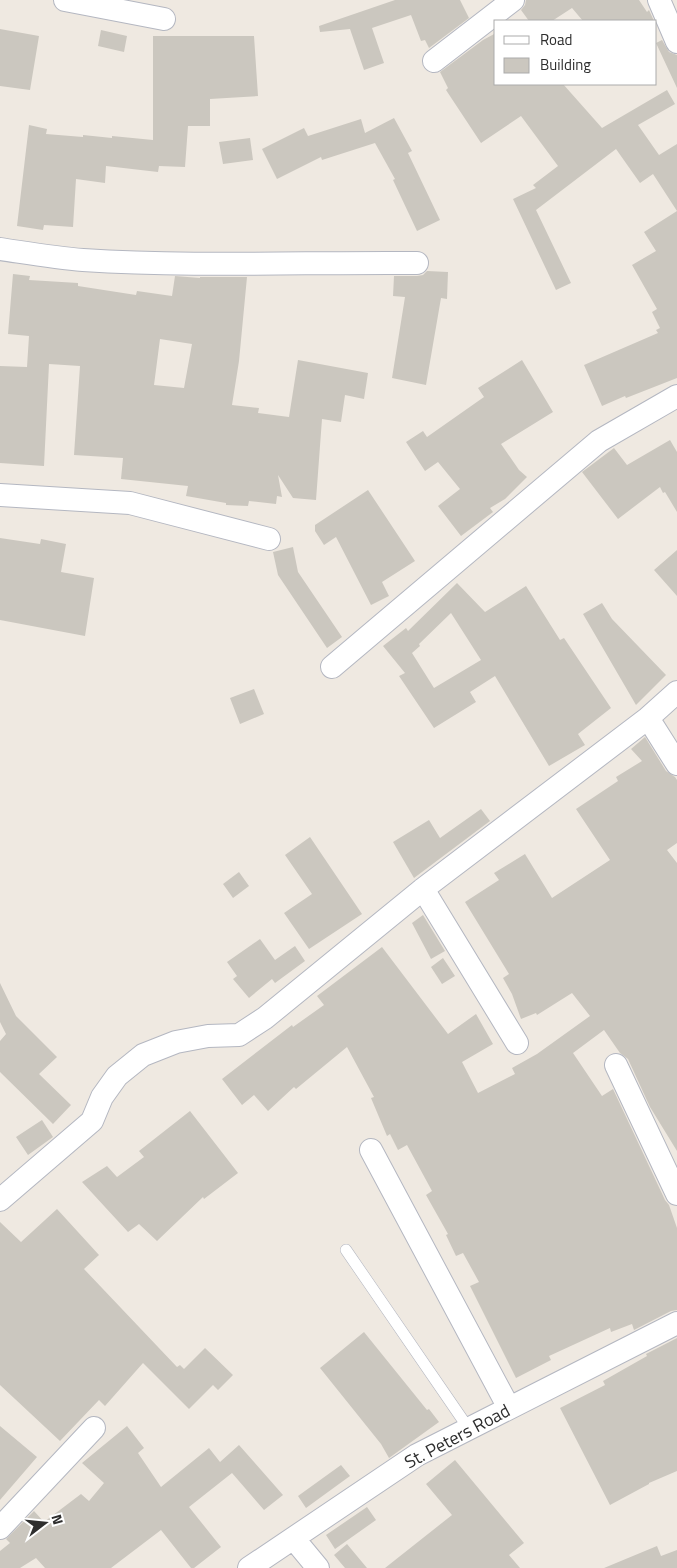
<svg xmlns="http://www.w3.org/2000/svg" width="677" height="1568" viewBox="0 0 677 1568" font-family="'Titillium Web',sans-serif">
  <style>
    .building { fill: #cbc7bf; fill-rule: evenodd }
    .lines { fill: none; stroke-linecap: round; stroke-linejoin: round }
    .service-casing { stroke: #b4b7c1; stroke-width: 12 }
    .minor-casing { stroke: #b4b7c1; stroke-width: 24 }
    .service { stroke: #fff; stroke-width: 11 }
    .minor { stroke: #fff; stroke-width: 22 }
    .labels { text-anchor: middle; dominant-baseline: central; stroke-width: 4.5; stroke-linejoin: round; paint-order: stroke }
    .street-label { font-size: 18px; fill: #2e2e2e; stroke: #fff }
  </style>
  <rect width="100%" height="100%" fill="#efe9e1"/>
  <path class="building" d="M395,0H460L469,18L429,48L425,40L421,41L411,15L372,28L384,63L364,70L350,29L320,32L319,26Z
    M526,0H639L647,12L649,10L654,21H583L572,8L552,21H529L521,10L525,5Z
    M0,29L39,36L30,90L0,86Z
    M101,30L127,36L124,52L98,46Z
    M496,33V84H563L602,128L667,90L675,104L638,125L659,155L677,144V378L626,398L625,396L602,406L584,365L658,333L656,330L660,328L652,312L657,309L632,265L656,251L644,232L677,211L653,174L640,183L616,149L536,210L571,283L556,290L513,199L536,188L533,185L558,166L521,116L481,143L446,90L448,88L440,72L483,40Z
    M153,36H254L258,96L210,99V126H188L185,167L159,166L158,172L106,166L105,183L76,179L73,227L44,225L43,230L17,226L29,125L47,129L46,134L83,137V135L112,138V136L153,140Z
    M662,40L669,52L677,55V88L656,43Z
    M394,118L412,151L408,153L440,220L417,231L393,180L395,179L375,143L322,160L321,157L277,179L262,149L304,128L308,136L361,119L365,133Z
    M250,138L253,160L223,164L219,142Z
    M427,271L448,272L447,299L441,298L426,385L392,378L405,297L393,296L394,276H417L423,275Z
    M13,274L30,276L29,280L78,283V286L136,295L137,291L172,296L175,276L200,278V277H247L239,361L232,405L259,408L258,413L289,417L298,360L368,373L364,399L345,395L341,422L322,419L316,500L293,498L278,475L282,497L277,496L276,504L249,501L248,506L226,505V503L186,496L188,486L121,479L123,458L74,455L80,366L49,364L44,466L0,463V366L27,367L29,336L8,334ZM160,339L192,344L184,388L154,385Z
    M522,360L553,412L501,444L519,470L527,477L505,499L490,508L493,512L461,536L438,506L460,489L438,462L425,471L406,442L423,431L427,437L484,397L478,388Z
    M670,440L677,452V512L665,492L663,493L660,487L618,519L582,472L614,448L627,465Z
    M368,490L415,561L382,582L389,596L371,605L336,537L324,545L315,531V525Z
    M0,538L40,544L41,539L66,544L61,572L94,578L85,636L0,620Z
    M293,547L298,572L342,637L327,648L278,575L273,552Z
    M677,550V596L654,570Z
    M457,583L485,612L526,586L560,640L564,638L611,708L578,734L585,745L549,766L495,676L470,692L476,702L434,728L399,676L405,673L383,646L406,628L408,631ZM451,613L481,660L434,688L412,653L420,646L419,644Z
    M602,603L612,619L666,675L636,705L583,614Z
    M254,689L264,714L240,724L230,698Z
    M645,737L666,771L675,777L677,780V843L667,850L677,863V1151L650,1107L628,1059L620,1053L604,1030L573,1053L602,1096L613,1089L665,1200L669,1205L677,1228V1310L671,1311L634,1330L632,1324L611,1332L610,1328L549,1356L551,1360L516,1378L470,1286L479,1282L463,1253L456,1256L446,1235L448,1234L426,1195L432,1191L407,1145L398,1150L390,1134L387,1136L371,1098L374,1097L347,1047L296,1089L294,1087L268,1111L254,1095L242,1105L222,1079L292,1025L293,1027L324,1005L317,996L382,947L448,1034L476,1014L493,1044L462,1062L478,1093L515,1074L512,1068L537,1054L590,1016L572,993L537,1015L536,1013L521,1019L512,994L503,978L509,974L465,902L499,880L494,873L525,854L552,898L610,860L576,809L618,781L616,777L642,761L631,749Z
    M481,809L490,821L414,878L393,842L429,820L440,838Z
    M310,837L362,914L309,949L284,913L312,894L285,855Z
    M239,872L249,886L233,898L223,884Z
    M423,915L445,951L431,959L412,923Z
    M260,939L275,960L295,946L305,961L275,983L272,979L249,998L233,979L237,976L227,962Z
    M443,958L455,976L442,984L431,967Z
    M0,983L16,1016L57,1057L39,1074L71,1105L53,1124L0,1072V1041L6,1034L0,1022Z
    M190,1111L238,1173L204,1199L203,1197L157,1241L139,1224L128,1232L82,1182L107,1166L117,1177L144,1157L139,1151Z
    M42,1120L53,1137L28,1155L16,1137Z
    M57,1209L99,1255L84,1269L177,1367L180,1365L184,1369L205,1348L233,1375L218,1390L213,1385L189,1409L143,1363L105,1406L99,1400L60,1441L0,1385V1222L21,1242Z
    M364,1332L427,1410L429,1409L439,1422L389,1458L381,1444L320,1368Z
    M677,1338V1471L649,1483V1484L610,1505L560,1408L605,1385L603,1381L647,1356L646,1354Z
    M0,1426L37,1457L0,1500Z
    M127,1426L144,1448L138,1453L161,1487L209,1448L220,1462L239,1445L283,1495L264,1510L232,1473L189,1507L221,1547L194,1568H191L161,1530L111,1568H45L36,1558L20,1568H0V1551L10,1543L6,1539L34,1511L44,1522L81,1494L89,1501L104,1483L82,1463Z
    M455,1460L524,1543L509,1555L520,1568H385L452,1515L426,1484Z
    M341,1465L350,1476L306,1508L298,1496Z
    M367,1507L376,1520L335,1549L326,1535Z
    M347,1544L367,1568H345L334,1555Z
    M657,1546L661,1556L677,1550V1568H604Z"/>
  <g class="lines">
    <defs>
      <path id="service" d="M346,1250L469,1429"/>
      <path id="minor" d="M65,0L164,19
        M659,0L677,42
        M434,61L513,0
        M0,249C27,253 55,258 83,260C194,267 306,262 417,263
        M0,495L130,503L269,539
        M332,667L599,441L677,396
        M648,718L677,764
        M423,889L517,1043
        M616,1065L677,1194
        M371,1150L509,1408
        M0,1200L92,1121L102,1097L117,1076L143,1055L176,1042L208,1036L239,1035L265,1018L423,889L648,718L677,692
        M0,1528L94,1428
        M294,1539L318,1568
        M249,1568L417,1455L677,1323"/>
    </defs>
    <use href="#service" class="service-casing"/>
    <use href="#minor" class="minor-casing"/>
    <use href="#service" class="service"/>
    <use href="#minor" class="minor"/>
  </g>
  <g class="labels">
    <g class="street-label">
      <text transform="translate(457 1436) rotate(-28)">St. Peters Road</text>
    </g>
  </g>
  <rect x="494" y="20" width="162" height="65" fill="#ffffff" stroke="#ababab"/>
  <rect x="504" y="36" width="25" height="8" fill="#ffffff" stroke="#ababab"/>
  <text x="540" y="45" font-size="15" fill="#2e2e2e">Road</text>
  <rect x="504" y="58" width="25" height="15" fill="#cbc7bf" stroke="#ababab"/>
  <text x="540" y="70" font-size="15" fill="#2e2e2e">Building</text>
  <g transform="translate(45 1523) rotate(74)" stroke="#ffffff" stroke-width="4" paint-order="stroke">
  <path d="M0-4L9 19L0 12L-9 19Z" fill="#2e2e2e"/>
  <text y="-8" font-size="14" font-weight="bold" text-anchor="middle" fill="#2e2e2e">N</text>
  </g>
</svg>
